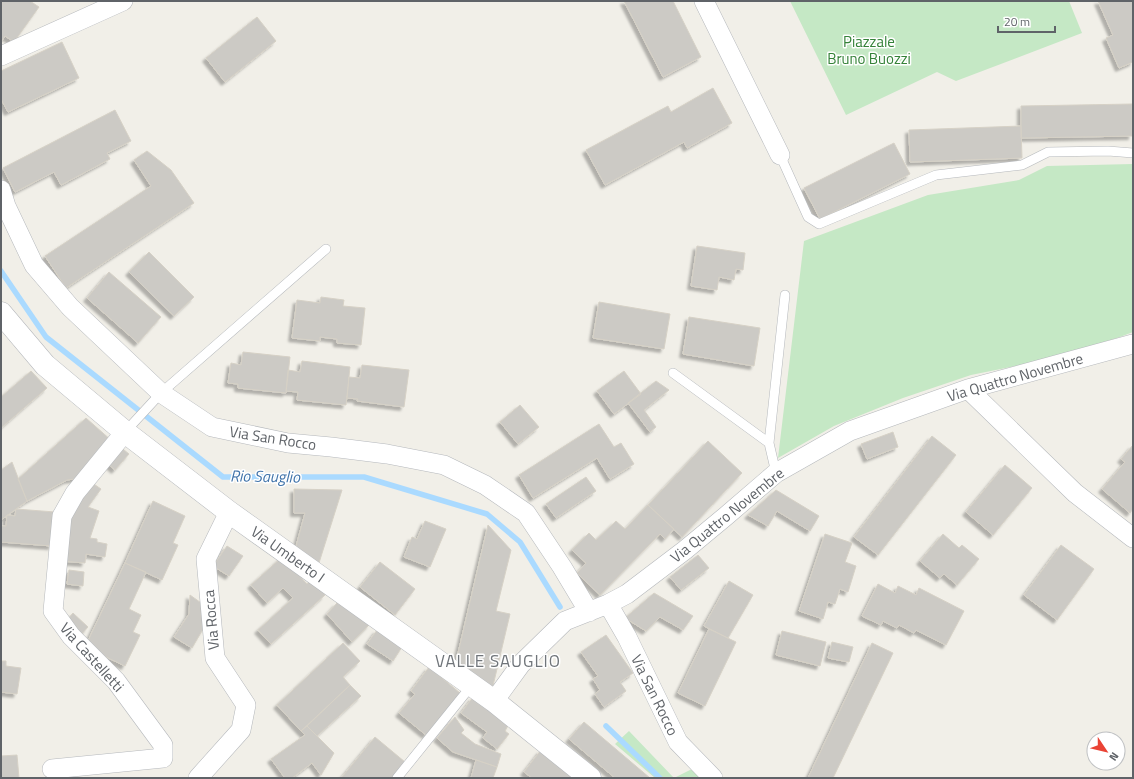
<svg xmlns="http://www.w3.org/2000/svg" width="1134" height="779" viewBox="0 0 1134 779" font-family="'Titillium Web',sans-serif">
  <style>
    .green { fill: #c5e8c5 }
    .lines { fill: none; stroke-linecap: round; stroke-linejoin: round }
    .stream { stroke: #aadaff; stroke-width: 5.5 }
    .building { fill: #cccac5; stroke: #d6d1c6; filter: url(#shadow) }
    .service-casing { stroke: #b5b8bc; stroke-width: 10 }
    .minor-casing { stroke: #b5b8bc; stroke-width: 20 }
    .tertiary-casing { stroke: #b5b8bc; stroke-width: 23 }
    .service { stroke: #fff; stroke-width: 9 }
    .minor { stroke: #fff; stroke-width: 19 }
    .tertiary { stroke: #fff; stroke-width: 22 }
    .labels { text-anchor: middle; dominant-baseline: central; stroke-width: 3; stroke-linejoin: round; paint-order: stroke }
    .park-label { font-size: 15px; fill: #348238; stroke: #fff }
    .street-label { font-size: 15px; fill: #5f6368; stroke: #fff }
    .water-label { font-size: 16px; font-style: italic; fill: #4174aa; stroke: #fff }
    .quarter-label { font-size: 17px; letter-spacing: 1px; fill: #70757a; stroke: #fff }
  </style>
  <defs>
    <filter id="shadow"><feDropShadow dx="-3.5" dy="3.5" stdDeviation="1" flood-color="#0004"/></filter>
  </defs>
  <rect width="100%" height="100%" fill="#f1efe8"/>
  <path class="green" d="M790,1H1069L1082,33L956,81L937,72L846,115Z
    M1133,164V332L1120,337L1046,360L971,375L903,398L834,426L778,458L804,241L928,195L1019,180L1047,166Z
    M629,731L674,778L694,768L705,778H655L615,744Z"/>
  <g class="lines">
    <path class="stream" d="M1,271L46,337L223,477H364L487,514L520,542L560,607
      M606,726L660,778"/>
  </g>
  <path class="building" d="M2,1H30L39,7L14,42L5,36L1,42Z
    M624,1H673L701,57L663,77Z
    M1098,1H1133V62L1119,68L1106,38L1113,35Z
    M257,17L276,41L225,82L206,58Z
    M62,42L79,78L8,112L1,99V71Z
    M713,88L732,123L687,148L684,142L605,185L586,150L668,106L671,112Z
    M1132,104V136L1021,138V106Z
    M115,110L131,141L107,153L110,159L61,185L54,172L15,192L3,168Z
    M1021,126L1022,158L910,162L909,130Z
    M894,143L910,174L820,219L804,188Z
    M147,151L171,170L194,203L66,288L45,256L151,186L134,160Z
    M697,246L745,253L743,270L736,269L734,280L719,277L717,290L691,286Z
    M149,252L194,297L174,316L129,272Z
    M109,272L161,317L138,343L87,298Z
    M321,297L344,300L343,306L365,308L361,345L337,343V339L320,337V341L292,338L297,300L320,303Z
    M599,302L670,314L664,349L593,338Z
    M689,317L760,328L754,366L683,354Z
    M243,352L290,357L286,393L238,388V384L228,383L231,363L241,365Z
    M302,361L350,367L346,405L297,400L298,392L286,391L288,370L300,372Z
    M362,365L409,370L404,407L357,401L358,399L347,398L349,377L360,378Z
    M31,371L47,388L1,428V397Z
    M624,371L641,394L614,414L597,391Z
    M656,381L669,390L644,410L656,427L650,432L628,403Z
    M520,405L539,427L518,444L500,422Z
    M86,418L112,441L81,478L67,480L27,501L18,479Z
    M599,424L614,447L621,443L634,464L610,479L597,458L533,498L519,475Z
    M893,432L898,447L867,459L861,444Z
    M932,436L956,455L878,555L854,537Z
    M708,441L742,473L682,537L648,505Z
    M118,445L129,454L115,470L105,461Z
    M1133,445V509L1130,513L1102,489L1125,462L1121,459Z
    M12,462L27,501L1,520V470Z
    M1005,465L1032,488L993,535L966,512Z
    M586,477L596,491L556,518L546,504Z
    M91,482L101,489L88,507L99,511L90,538L97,539V542L107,544L105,557L86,554L85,563L61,561L68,517Z
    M294,489L342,490L318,566L295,550L305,513H294Z
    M776,490L819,516L810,531L777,511L768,526L748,515Z
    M153,501L185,516L173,543L178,545L162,580L125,563Z
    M648,505L674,529L665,539L660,534L600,595L577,573L586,563L572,550L589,533L596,540L616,521L625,529Z
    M16,509L55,512L52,546L1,542V526H6L7,515L15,516Z
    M425,521L446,529L430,567L404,557L412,537L417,539Z
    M488,525L511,550L496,611L510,614L492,690L455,666Z
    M825,534L852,543L845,562L856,566L848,592L840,589L835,604L828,602L823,619L799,611Z
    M943,534L959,548L962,545L979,559L957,585L944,574L940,578L920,561Z
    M1061,545L1094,569L1057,620L1024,595Z
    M227,546L243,556L229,576L213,566Z
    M698,555L709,568L681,590L670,577Z
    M282,557L307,584L311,580L325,595L271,644L258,630L293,598L283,588L267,603L251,585Z
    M380,562L415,589L395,615L360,587Z
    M125,563L146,572L129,609L141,615L133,632L140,635L125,666L85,647Z
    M69,570L84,572L83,586L67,584Z
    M729,581L753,595L728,638L704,626Z
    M878,584L895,593L898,586L916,595L919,588L964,611L946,645L916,630L914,633L899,625L897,628L883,621L881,625L862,616Z
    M654,593L693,616L683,630L660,617L646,631L625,618Z
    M190,595L204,605L206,624L192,648L174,637L189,614Z
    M337,603L370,624L352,642L327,614Z
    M73,613L88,627L80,636L65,622Z
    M709,629L736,642L705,706L678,693Z
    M377,630L402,647L393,661L367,644Z
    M782,631L826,642L820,666L776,655Z
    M606,635L633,673L620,682L626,691L604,707L595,694L600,690L593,679L598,676L581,652Z
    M832,642L853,647L849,662L828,658Z
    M343,643L360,661L343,677L350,685L301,731L277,705Z
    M872,643L893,653L833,778H808Z
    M1,661H6V666L21,668L17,694L1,692Z
    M429,667L460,693L426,735L399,713L415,694L411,691Z
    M350,685L361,696L317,736L307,726Z
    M473,697L509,724L505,731L509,734L497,749L483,738L487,732L461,713Z
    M455,717L464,730L461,733L475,744L501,754L497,767L453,752L437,738Z
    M584,722L650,778H615L569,739Z
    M307,726L334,753L321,775L312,763L292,778H285L271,759L305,735L301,731Z
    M375,737L405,762L393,778H344L342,777Z
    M541,750L577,778H532L524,772Z
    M17,755L19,778H1V756Z
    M476,760L497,767L493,778H471Z"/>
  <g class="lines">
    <defs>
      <path id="service" d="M780,155L808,217L819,224L936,175L1022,165L1048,152L1108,151L1133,153
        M673,373L769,443
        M125,432L161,393L326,249
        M776,473L769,443L785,295
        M397,778L472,685"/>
      <path id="minor" d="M704,1L780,155
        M1,56L123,1
        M1,190L6,206L34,265L70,307L161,393L212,427L288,443L331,447L387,454L444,465L485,485L526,513L562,567L589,612
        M968,389L1075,493L1133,538
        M608,604L627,637L678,742L713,778
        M494,701L521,664L565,621L608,604L627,594L685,550L726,516L776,473L850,431L968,389L1133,344
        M52,769L163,758V745L116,681L71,636L53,611L62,516L75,493L125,432
        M198,778L241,730L246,705L215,658L206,559L229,512"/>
      <path id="tertiary" d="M1,313L45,365L125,432L229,512L494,701L590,778"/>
    </defs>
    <use href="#service" class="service-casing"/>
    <use href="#minor" class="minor-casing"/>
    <use href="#tertiary" class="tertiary-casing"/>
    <use href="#service" class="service"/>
    <use href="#minor" class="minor"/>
    <use href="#tertiary" class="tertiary"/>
  </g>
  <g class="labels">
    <g class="park-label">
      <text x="869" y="41">Piazzale<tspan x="869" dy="17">Bruno Buozzi</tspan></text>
    </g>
    <g class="street-label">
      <text transform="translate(1015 377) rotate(-16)">Via Quattro Novembre</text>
      <text transform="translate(273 438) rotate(9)">Via San Rocco</text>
      <text transform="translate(727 515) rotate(-39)">Via Quattro Novembre</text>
      <text transform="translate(288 554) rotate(35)">Via Umberto I</text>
      <text transform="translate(211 620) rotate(-95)">Via Rocca</text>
      <text transform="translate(92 657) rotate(48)">Via Castelletti</text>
      <text transform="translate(655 695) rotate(64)">Via San Rocco</text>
    </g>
    <g class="water-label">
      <text transform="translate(265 476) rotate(1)">Rio Sauglio</text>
    </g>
    <g class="quarter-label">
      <text x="498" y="661">VALLE SAUGLIO</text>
    </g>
  </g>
  <rect width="1134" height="779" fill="none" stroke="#5f6368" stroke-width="4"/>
  <g transform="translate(1106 751) rotate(125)"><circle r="19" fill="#ffffff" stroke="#bfc1c3"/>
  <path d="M0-3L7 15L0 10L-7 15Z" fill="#ea4335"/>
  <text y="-6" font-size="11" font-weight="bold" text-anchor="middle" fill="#5f6368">N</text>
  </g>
  <path d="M998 26v6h57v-6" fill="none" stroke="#5f6368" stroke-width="2"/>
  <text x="1004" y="26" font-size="12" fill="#5f6368" stroke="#ffffff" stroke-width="3" paint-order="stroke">20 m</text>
</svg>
